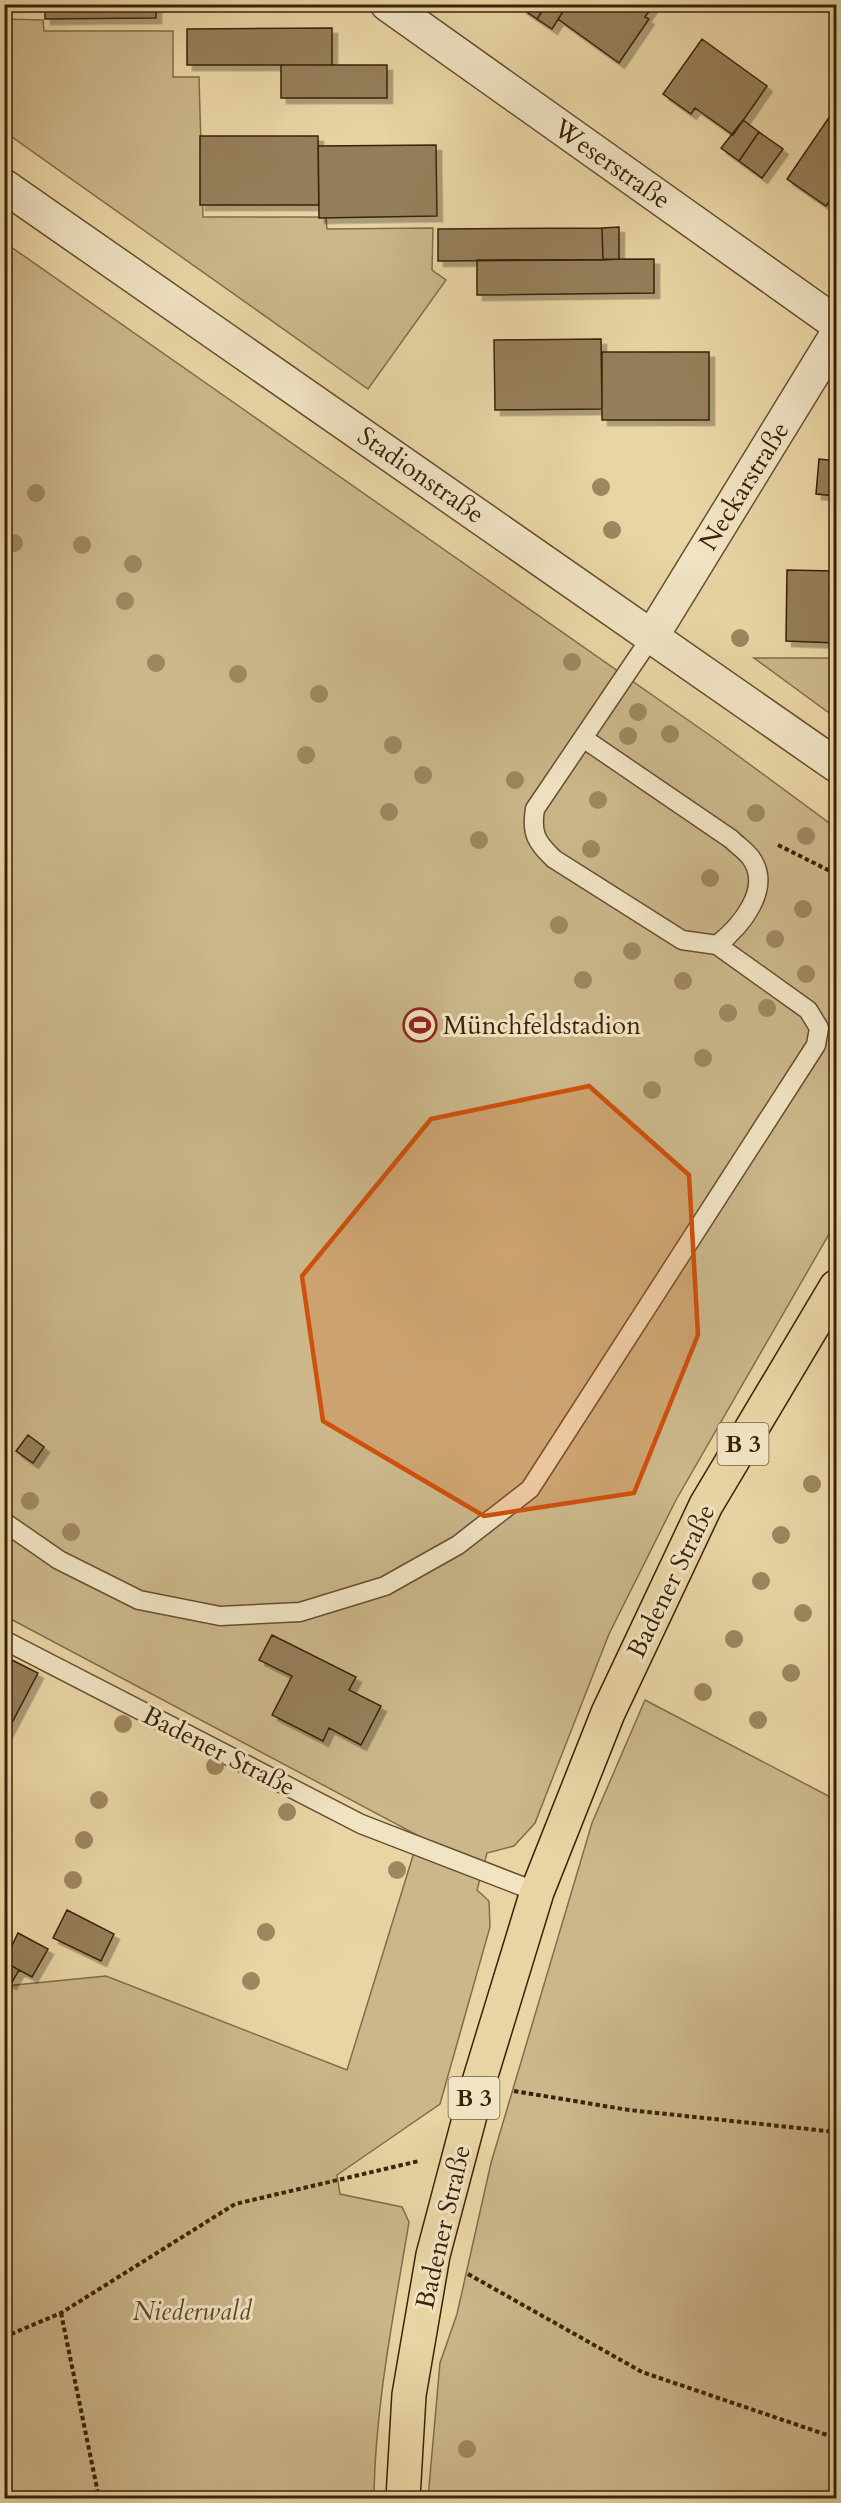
<svg xmlns="http://www.w3.org/2000/svg" width="841" height="2503" viewBox="0 0 841 2503" font-family="Cardo,serif">
  <style>
    .green { fill: #cbb78a; stroke: #826c4a; stroke-width: 1.5 }
    .building { fill: #957f5a; stroke: #3a2209; stroke-width: 1.5; filter: url(#shadow) }
    .lines { fill: none; stroke-linecap: round; stroke-linejoin: round }
    .lane-casing { stroke: #664f30; stroke-width: 21 }
    .street-casing { stroke: #664f30; stroke-width: 36 }
    .primary-casing { stroke: #3a2209; stroke-width: 36 }
    .path { stroke: #3a2209; stroke-width: 4; stroke-dasharray: 4.5 3; stroke-linecap: butt }
    .lane { stroke: #f1e4c4; stroke-width: 18 }
    .street { stroke: #f1e4c4; stroke-width: 33 }
    .primary { stroke: #e9d5a4; stroke-width: 33 }
    .tree { fill: #9d8760 }
    .marked { fill: #ce510c; fill-opacity: 0.2; stroke: #ce510c; stroke-width: 4.5; stroke-linejoin: round }
    .labels { text-anchor: middle; dominant-baseline: central; stroke-width: 6; stroke-linejoin: round; paint-order: stroke }
    .shield { fill: #f1e4c4; stroke: #715c41; stroke-width: 1.5 }
    .shield-label { font-size: 24px; font-weight: bold; fill: #3a2209 }
    .street-label { font-size: 26px; fill: #3a2209; stroke: #f1e4c4 }
    .poi-label { font-size: 26px; fill: #3a2209; stroke: #f1e4c4; text-anchor: start }
    .park-label { font-size: 26px; font-style: italic; fill: #5e4729; stroke: #f1e4c4 }
  </style>
  <defs>
    <filter id="shadow"><feDropShadow dx="5.5" dy="5.5" stdDeviation="0" flood-color="#0004"/></filter>
  </defs>
  <rect width="100%" height="100%" fill="#e9d5a4"/>
  <filter id="stains"><feTurbulence type="fractalNoise" baseFrequency=".00333" numOctaves="4"/><feColorMatrix values="0 0 0 0 .2 0 0 0 0 .09 0 0 0 0 .02 0 0 0 .5 -.17"/></filter>
  <radialGradient id="worn" r=".72"><stop offset=".6" stop-color="#630" stop-opacity="0"/><stop offset="1" stop-color="#630" stop-opacity=".3"/></radialGradient>
  <path class="green" d="M5,19L43,20L44,31H173V77H199L203,217H326L327,229L433,228L432,270L446,280L368,389L5,132Z
    M4,242L718,741L836,828V1222L676,1500L609,1634L535,1823L514,1846L487,1853L477,1890L489,1901L490,1927L440,2104L337,2175L340,2194L402,2207L409,2222C394,2313 375,2406 374,2498H5V1986L106,1976L347,2070L419,1836L5,1616Z
    M754,658H836V718Z
    M645,1700L836,1800V2498H428L440,2363L457,2314L491,2163L592,1823Z"/>
  <path class="building" d="M4,4H45V6L4,7Z
    M45,4H156V18L45,19Z
    M524,4H547L537,19L521,8Z
    M547,4H568L552,29L537,19Z
    M568,4H654L645,17L649,19L619,63L558,19Z
    M332,28V65H187V29Z
    M702,39L767,86L733,135L695,108L691,114L663,94Z
    M281,65H387V98H281Z
    M830,116L836,120V192L826,206L787,179Z
    M743,120L759,132L739,161L721,148Z
    M759,132L783,149L762,178L739,161Z
    M200,136H318L319,205H200Z
    M436,145L437,216L319,218L318,146Z
    M619,227V259L603,260L602,228Z
    M602,228L603,260L438,261V229Z
    M654,259V293L477,295V260Z
    M601,339L602,409L495,410L494,340Z
    M602,352H709V420H602Z
    M832,439L836,440V461L830,460Z
    M819,459L836,461V496L816,494Z
    M835,567L836,643L786,641L787,570L835,571Z
    M28,1435L44,1447L33,1463L16,1451Z
    M272,1635L356,1677L349,1690L381,1706L361,1745L329,1728L323,1741L272,1715L292,1676L259,1660Z
    M4,1656L38,1673L4,1738Z
    M67,1910L114,1934L101,1961L53,1938Z
    M18,1933L48,1949L32,1977L4,1962Z
    M5,1962L19,1970L11,1984L4,1980Z"/>
  <g class="lines">
    <defs>
      <path id="lane" d="M583,738L731,839C737,845 746,851 751,858C773,889 740,927 717,945
        M4,1522L59,1560L139,1600L220,1616L300,1612L385,1586L458,1545L530,1489L816,1045L819,1028L808,1010L717,945L682,940L554,859C536,842 531,833 535,809L652,636
        M4,1640L361,1824L537,1892"/>
      <path id="street" d="M387,4L836,323
        M4,186L836,765
        M652,636L836,336"/>
      <path id="primary" d="M403,2498L409,2395L433,2255L478,2085L537,1892L608,1713L706,1505L836,1287"/>
    </defs>
    <use href="#lane" class="lane-casing"/>
    <use href="#street" class="street-casing"/>
    <use href="#primary" class="primary-casing"/>
    <path class="path" d="M778,845L836,874
      M514,2091L629,2110L836,2132
      M468,2274L642,2372L836,2438
      M61,2313L99,2498
      M4,2337L61,2313L235,2204L419,2161"/>
    <use href="#lane" class="lane"/>
    <use href="#street" class="street"/>
    <use href="#primary" class="primary"/>
  </g>
  <g class="tree">
    <circle cx="601" cy="487" r="9"/>
    <circle cx="36" cy="493" r="9"/>
    <circle cx="612" cy="530" r="9"/>
    <circle cx="14" cy="543" r="9"/>
    <circle cx="82" cy="545" r="9"/>
    <circle cx="133" cy="564" r="9"/>
    <circle cx="125" cy="601" r="9"/>
    <circle cx="740" cy="638" r="9"/>
    <circle cx="572" cy="662" r="9"/>
    <circle cx="156" cy="663" r="9"/>
    <circle cx="238" cy="674" r="9"/>
    <circle cx="319" cy="694" r="9"/>
    <circle cx="638" cy="712" r="9"/>
    <circle cx="670" cy="734" r="9"/>
    <circle cx="628" cy="736" r="9"/>
    <circle cx="393" cy="745" r="9"/>
    <circle cx="306" cy="755" r="9"/>
    <circle cx="423" cy="775" r="9"/>
    <circle cx="515" cy="780" r="9"/>
    <circle cx="598" cy="800" r="9"/>
    <circle cx="389" cy="812" r="9"/>
    <circle cx="756" cy="813" r="9"/>
    <circle cx="806" cy="836" r="9"/>
    <circle cx="479" cy="840" r="9"/>
    <circle cx="591" cy="849" r="9"/>
    <circle cx="710" cy="878" r="9"/>
    <circle cx="803" cy="909" r="9"/>
    <circle cx="559" cy="925" r="9"/>
    <circle cx="775" cy="939" r="9"/>
    <circle cx="632" cy="951" r="9"/>
    <circle cx="806" cy="974" r="9"/>
    <circle cx="583" cy="980" r="9"/>
    <circle cx="683" cy="981" r="9"/>
    <circle cx="767" cy="1008" r="9"/>
    <circle cx="728" cy="1013" r="9"/>
    <circle cx="703" cy="1058" r="9"/>
    <circle cx="652" cy="1090" r="9"/>
    <circle cx="812" cy="1484" r="9"/>
    <circle cx="30" cy="1501" r="9"/>
    <circle cx="71" cy="1532" r="9"/>
    <circle cx="781" cy="1535" r="9"/>
    <circle cx="761" cy="1581" r="9"/>
    <circle cx="803" cy="1613" r="9"/>
    <circle cx="734" cy="1639" r="9"/>
    <circle cx="791" cy="1673" r="9"/>
    <circle cx="703" cy="1692" r="9"/>
    <circle cx="758" cy="1720" r="9"/>
    <circle cx="123" cy="1724" r="9"/>
    <circle cx="215" cy="1766" r="9"/>
    <circle cx="99" cy="1800" r="9"/>
    <circle cx="287" cy="1812" r="9"/>
    <circle cx="84" cy="1840" r="9"/>
    <circle cx="397" cy="1870" r="9"/>
    <circle cx="73" cy="1880" r="9"/>
    <circle cx="266" cy="1932" r="9"/>
    <circle cx="251" cy="1981" r="9"/>
    <circle cx="467" cy="2449" r="9"/>
  </g>
  <path class="marked" d="M589,1086L689,1175L698,1335L634,1493L484,1516L323,1421L302,1276L431,1119Z"/>
  <defs>
    <symbol id="stadium-ring" viewBox="-11 -11 22 22"><circle r="9.5" fill="#f1e4c4" stroke="#8f2418" stroke-width="1.5"/><path d="M0-5a6.5 5 0 1 0 0 10a6.5 5 0 1 0 0-10ZM-3.5-1.8h7v3.6h-7Z" fill="#8f2418"/></symbol>
  </defs>
  <g fill-rule="evenodd">
    <use href="#stadium-ring" x="401" y="1006" width="38" height="38"/>
  </g>
  <g class="labels">
    <g class="shield">
      <rect x="717.5" y="1423" width="51" height="42" rx="4.5"/>
      <rect x="448.5" y="2077" width="51" height="42" rx="4.5"/>
    </g>
    <g class="shield-label">
      <text x="743" y="1444">B 3</text>
      <text x="474" y="2098">B 3</text>
    </g>
    <g class="street-label">
      <text transform="translate(612 164) rotate(35)">Weserstraße</text>
      <text transform="translate(421 475) rotate(35)">Stadionstraße</text>
      <text transform="translate(744 486) rotate(-58)">Neckarstraße</text>
      <text transform="translate(671 1581) rotate(-64)">Badener Straße</text>
      <text transform="translate(219 1751) rotate(27)">Badener Straße</text>
      <text transform="translate(443 2227) rotate(-77)">Badener Straße</text>
    </g>
    <g class="poi-label">
      <text x="443" y="1025">Münchfeldstadion</text>
    </g>
    <g class="park-label">
      <text x="192" y="2311">Niederwald</text>
    </g>
  </g>
  <rect width="841" height="2503" fill="none" stroke="#e9d5a4" stroke-width="24"/>
  <rect x="6" y="6" width="829" height="2491" fill="none" stroke="#3a2209" stroke-width="3"/>
  <rect x="12" y="12" width="817" height="2479" fill="none" stroke="#3a2209" stroke-width="1.5"/>
  <rect width="100%" height="100%" filter="url(#stains)"/>
  <rect width="100%" height="100%" fill="url(#worn)"/>
</svg>
